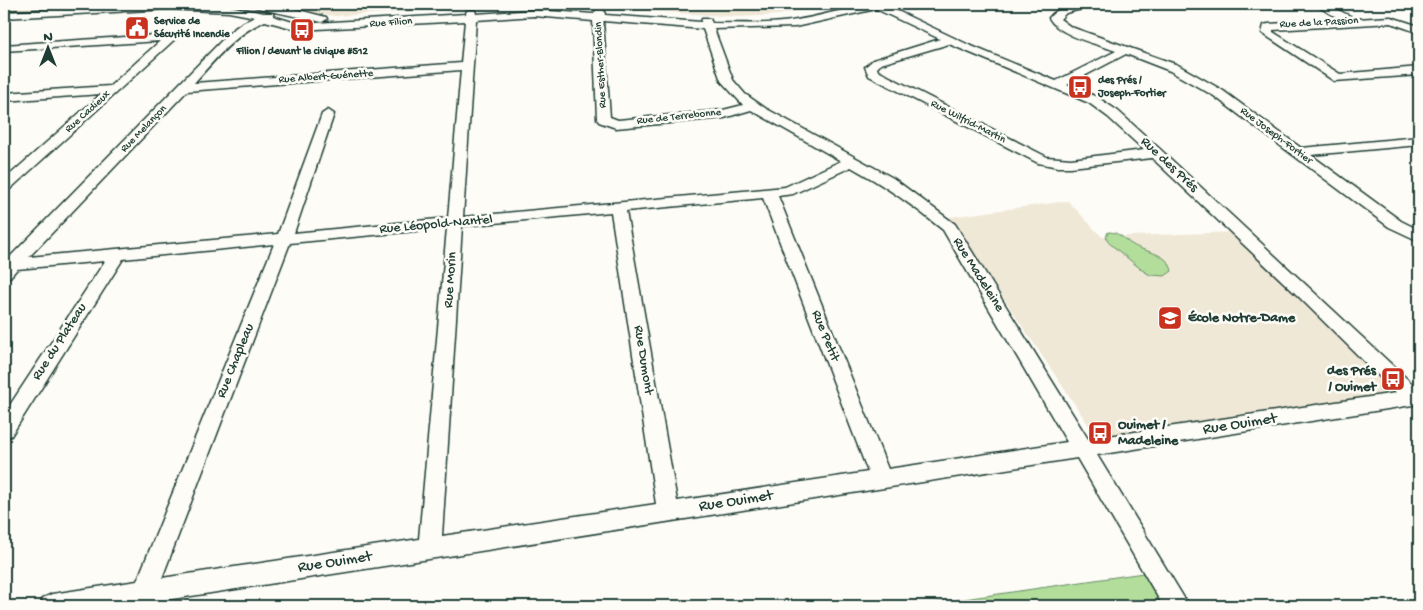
<svg xmlns="http://www.w3.org/2000/svg" width="1423" height="610" viewBox="0 0 1423 610" font-family="'Gochi Hand',sans-serif">
  <style>
    .built { fill: #f0e8d6 }
    .green { fill: #b2dd9b; stroke: #688d68 }
    .lines { fill: none; stroke-linecap: round; stroke-linejoin: round }
    .minor-casing { stroke: #1f3d34; stroke-width: 3 }
    .minor { fill: #fdfcf7; fill-rule: evenodd }
    .labels { text-anchor: middle; dominant-baseline: central; stroke-width: 5; stroke-linejoin: round; paint-order: stroke }
    .far-poi-label { font-size: 11px; font-weight: bold; fill: #1f3d34; stroke: #fdfcf7; text-anchor: start }
    .far-street-label { font-size: 11px; fill: #1f3d34; stroke: #fdfcf7 }
    .street-label { font-size: 14px; fill: #1f3d34; stroke: #fdfcf7 }
    .poi-label { font-size: 14px; font-weight: bold; fill: #1f3d34; stroke: #fdfcf7; text-anchor: start }
    .near-street-label { font-size: 16px; fill: #1f3d34; stroke: #fdfcf7 }
  </style>
  <rect width="100%" height="100%" fill="#fdfcf7"/>
  <filter id="ink" filterUnits="userSpaceOnUse"><feTurbulence type="fractalNoise" baseFrequency=".02" numOctaves="2"/><feDisplacementMap in="SourceGraphic" scale="10" xChannelSelector="R" yChannelSelector="G"/><feConvolveMatrix kernelMatrix="1 2 1 2 8 2 1 2 1" color-interpolation-filters="sRGB"/></filter>
  <g filter="url(#ink)">
    <path class="built" d="M4,4H163L8,13L4,12Z
      M311,4H828L779,15L739,17L539,4L334,16L302,10L301,7Z
      M1068,201L1102,237L1234,232L1407,399L1100,442L949,217Z"/>
    <path class="green" d="M1108,232C1120,232 1123,239 1133,245C1146,253 1168,252 1172,271L1165,276L1150,275L1142,270L1109,243L1106,237Z
      M1150,572L1171,606H916Z"/>
    <g class="lines">
      <defs>
        <path id="minor" d="M147,4L229,6L264,13H273V16L299,24L466,14L467,10H475L476,14L534,10L594,14L596,10H604L605,15L701,22L702,19H710L712,23C740,23 770,25 797,20C827,15 857,4 888,4L887,6L969,45L1056,81L1116,51C1097,44 1059,36 1049,18C1060,4 1077,4 1094,4L1093,6L1066,13L1060,19L1071,27L1178,65L1222,90L1301,148L1419,137V145L1311,155L1401,221L1419,230V241L1389,227L1214,96L1170,71L1126,54L1067,85L1097,97L1118,111L1161,150L1419,390V404L1097,455L1189,606H1163L1077,458L153,602L151,606H40L43,598L52,594L137,581L274,244L123,259L11,436L4,438V414L105,261L17,269L10,277L4,278V263L231,31L242,23L255,17L229,12L168,9L4,18V12ZM876,9L940,39L873,60L865,67L869,76L1038,163L1058,167H1071L1152,158L1298,296L1396,393L1088,439L955,224L893,178L765,108L745,94L733,80L714,29L795,27ZM534,16L593,21L597,119L599,122L616,128L724,118L751,110L841,161L785,187L463,217L476,20ZM265,21L299,30L465,21L461,63L194,83C216,59 235,34 265,21ZM603,21L703,29L721,81L743,105L723,110L618,120L610,117ZM949,44L1089,103L1108,117L1144,150L1071,159L1047,157L878,71L877,68L881,64ZM461,70L448,218L294,233L334,114L328,110L322,114L278,234L29,257L187,91ZM851,167C884,185 914,206 943,230L1067,442L888,469L778,196L793,194ZM763,198L868,472L677,501L626,211ZM611,212L656,504L442,536L462,226ZM447,228L419,539L162,578L290,243Z
          M247,4L283,6L326,17L327,19L322,22C311,19 251,8 247,4Z
          M1314,4H1326L1356,19L1391,17L1419,26V33L1391,23L1273,30V32L1340,74L1419,67V75L1334,81L1262,33L1264,25L1268,24L1341,20Z
          M171,34L175,35L177,37L175,39L9,190L4,191V180L101,94L4,101V93L110,86L160,41L4,51V45Z"/>
      </defs>
      <use href="#minor" class="minor-casing"/>
      <use href="#minor" class="minor"/>
    </g>
  </g>
  <defs>
    <symbol id="civic-square" viewBox="-11 -11 22 22"><rect x="-9" y="-9" width="18" height="18" rx="4" fill="#c8321e" stroke="#fdfcf7"/><path d="M-.6-6.5H3V-4.5H.6V-3L4-1V1h2V6H-6V1h2V-1L-.6-3ZM-1.2 2.5V6h2.4V2.5Z" fill="#fff"/></symbol>
    <symbol id="bus-square" viewBox="-11 -11 22 22"><rect x="-9" y="-9" width="18" height="18" rx="4" fill="#c8321e" stroke="#fdfcf7"/><path d="M-5-6H5V4H4V6H2V4H-2V6H-4V4H-5ZM-3.5-4V0h7V-4ZM-3.5 1.2v1.5H-2V1.2ZM2 1.2v1.5H3.5V1.2Z" fill="#fff"/></symbol>
    <symbol id="school-square" viewBox="-11 -11 22 22"><rect x="-9" y="-9" width="18" height="18" rx="4" fill="#c8321e" stroke="#fdfcf7"/><path d="M0-5L7-2L0 1L-7-2ZM-4 1L0 2.5L4 1V4Q0 6-4 4Z" fill="#fff"/></symbol>
  </defs>
  <g fill-rule="evenodd">
    <use href="#civic-square" x="123" y="14" width="28" height="28"/>
    <use href="#bus-square" x="288" y="16" width="28" height="28"/>
    <use href="#bus-square" x="1066" y="73" width="28" height="28"/>
    <use href="#school-square" x="1156" y="304" width="28" height="28"/>
    <use href="#bus-square" x="1379" y="365" width="28" height="28"/>
    <use href="#bus-square" x="1086" y="419" width="28" height="28"/>
  </g>
  <g class="labels">
    <g class="far-poi-label">
      <text x="154" y="22">Service de<tspan x="154" dy="13">Sécurité Incendie</tspan></text>
      <text x="302" y="52" text-anchor="middle">Filion / devant le civique #512</text>
      <text x="1098" y="81">des Prés /<tspan x="1098" dy="13">Joseph-Fortier</tspan></text>
    </g>
    <g class="far-street-label">
      <text transform="translate(391 23) rotate(-4)">Rue Filion</text>
      <text transform="translate(1319 23) rotate(-3)">Rue de la Passion</text>
      <text transform="translate(601 65) rotate(-93)">Rue Esther-Blondin</text>
      <text transform="translate(326 77) rotate(-4)">Rue Albert-Guénette</text>
      <text transform="translate(88 112) rotate(-42)">Rue Cadieux</text>
      <text transform="translate(679 117) rotate(-6)">Rue de Terrebonne</text>
      <text transform="translate(968 122) rotate(27)">Rue Wilfrid-Martin</text>
      <text transform="translate(144 129) rotate(-46)">Rue Melançon</text>
      <text transform="translate(1276 136) rotate(37)">Rue Joseph-Fortier</text>
    </g>
    <g class="street-label">
      <text transform="translate(1169 165) rotate(43)">Rue des Prés</text>
      <text transform="translate(436 225) rotate(-5)">Rue Léopold-Nantel</text>
      <text transform="translate(978 275) rotate(58)">Rue Madeleine</text>
      <text transform="translate(451 280) rotate(-86)">Rue Morin</text>
      <text transform="translate(825 336) rotate(68)">Rue Petit</text>
      <text transform="translate(60 342) rotate(-57)">Rue du Plateau</text>
      <text transform="translate(643 360) rotate(81)">Rue Dumont</text>
      <text transform="translate(236 361) rotate(-68)">Rue Chapleau</text>
    </g>
    <g class="poi-label">
      <text x="1188" y="318">École Notre-Dame</text>
      <text x="1376" y="371" text-anchor="end">des Prés<tspan x="1376" dy="16">/ Ouimet</tspan></text>
      <text x="1118" y="425">Ouimet /<tspan x="1118" dy="16">Madeleine</tspan></text>
    </g>
    <g class="near-street-label">
      <text transform="translate(1240 425) rotate(-9)">Rue Ouimet</text>
      <text transform="translate(736 502) rotate(-9)">Rue Ouimet</text>
      <text transform="translate(335 563) rotate(-9)">Rue Ouimet</text>
    </g>
  </g>
  <rect width="1423" height="610" fill="none" stroke="#fdfcf7" stroke-width="20"/>
  <rect x="10" y="10" width="1403" height="590" fill="none" stroke="#1f3d34" stroke-width="2" filter="url(#ink)"/>
  <g transform="translate(48 48)" stroke="#fdfcf7" stroke-width="4" paint-order="stroke">
  <path d="M0-4L9 19L0 12L-9 19Z" fill="#1f3d34"/>
  <text y="-8" font-size="14" font-weight="bold" text-anchor="middle" fill="#1f3d34">N</text>
  </g>
</svg>
